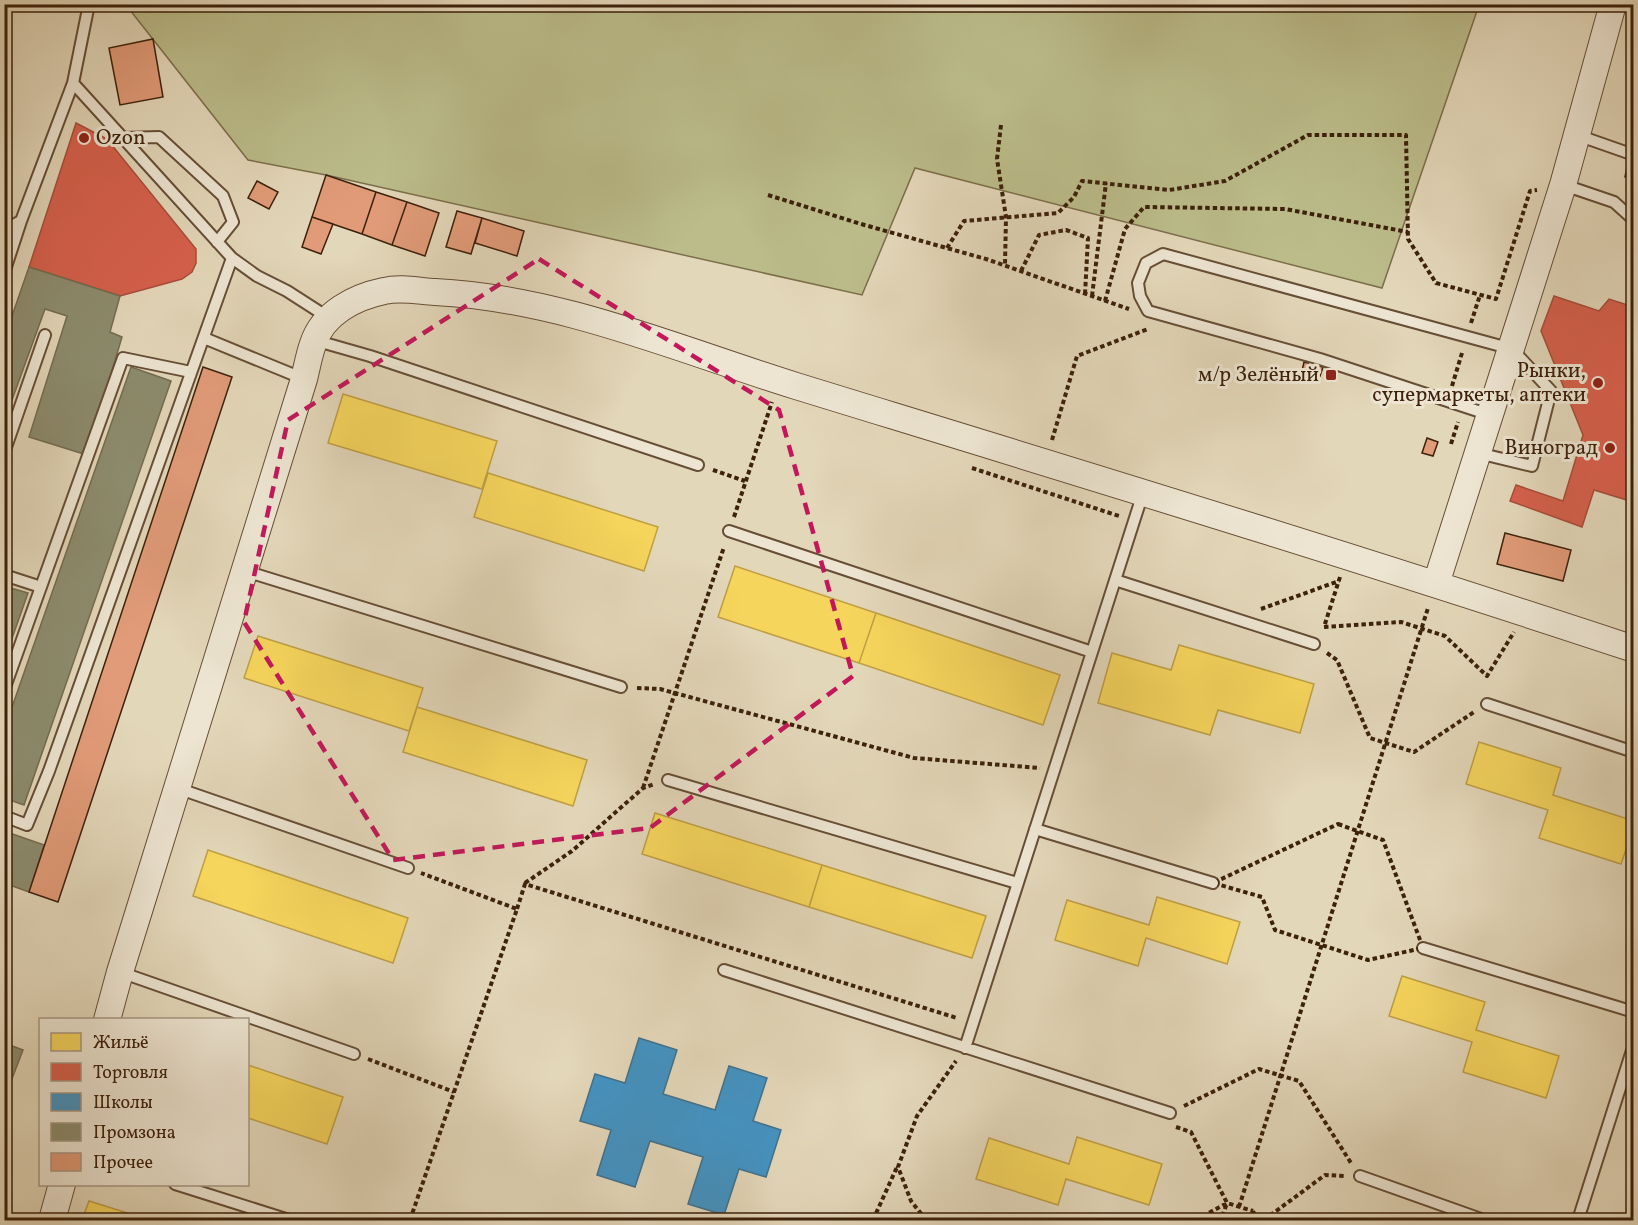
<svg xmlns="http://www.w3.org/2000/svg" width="1638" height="1225" viewBox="0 0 1638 1225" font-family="Vollkorn,serif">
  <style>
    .green { fill: #bbbc8a; stroke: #7c6e4a; stroke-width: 1.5 }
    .homes { fill: #f6d55c; stroke: #be9f44; stroke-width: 1.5 }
    .shops { fill: #d6604d; stroke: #a84d39; stroke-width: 1.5 }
    .schools { fill: #4393c3; stroke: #41718c; stroke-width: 1.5 }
    .industry { fill: #8c8c6e; stroke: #746c50; stroke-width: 1.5 }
    .building { fill: #e19b78; stroke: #3c210b; stroke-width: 1.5 }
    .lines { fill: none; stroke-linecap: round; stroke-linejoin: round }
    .service-casing { stroke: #664e36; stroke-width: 14 }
    .tertiary-casing { stroke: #664e36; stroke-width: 28 }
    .path { stroke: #3c210b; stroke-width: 4; stroke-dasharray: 4.5 3; stroke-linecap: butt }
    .service { stroke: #ede5d2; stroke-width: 10 }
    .tertiary { stroke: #ede5d2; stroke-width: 26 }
    .marked { fill: none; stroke: #c2185b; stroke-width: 4.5; stroke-dasharray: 12 8; stroke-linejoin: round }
    .poi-dot { fill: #8f2418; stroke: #ede5d2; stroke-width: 2 }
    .labels { text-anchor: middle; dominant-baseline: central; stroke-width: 6; stroke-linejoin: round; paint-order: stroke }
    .poi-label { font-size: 21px; fill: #3c210b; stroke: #ede5d2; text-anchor: end }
  </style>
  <rect width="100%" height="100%" fill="#e3d7b9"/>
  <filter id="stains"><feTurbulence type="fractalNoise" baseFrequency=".00333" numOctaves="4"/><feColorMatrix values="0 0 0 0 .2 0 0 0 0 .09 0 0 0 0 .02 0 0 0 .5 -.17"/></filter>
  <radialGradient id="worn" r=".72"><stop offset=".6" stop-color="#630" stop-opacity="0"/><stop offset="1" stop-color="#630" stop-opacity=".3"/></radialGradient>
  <path class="green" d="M126,5H1479L1382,288L915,168L862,295L326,175L248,160Z"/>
  <path class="homes" d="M343,394L497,441L482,489L328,443Z
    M488,473L658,527L644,571L474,517Z
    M735,566L876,613L859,663L718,617Z
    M876,613L1060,675L1043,725L859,663Z
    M258,636L423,688L409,731L244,678Z
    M1179,645L1314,684L1300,733L1218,710L1210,735L1098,703L1112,653L1171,670Z
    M417,707L587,760L573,806L403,752Z
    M1479,742L1561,768L1553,795L1634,821V826L1621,864L1539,838L1548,810L1466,784Z
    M655,813L822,865L809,907L642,854Z
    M208,850L408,918L393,963L193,896Z
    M822,865L986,916L972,958L809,907Z
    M1157,897L1240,922L1227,964L1146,938L1138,966L1055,940L1067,900L1149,925Z
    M1402,976L1485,1002L1476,1030L1559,1056L1546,1098L1463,1072L1472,1042L1389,1016Z
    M248,1065L343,1097L327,1144L248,1118Z
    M1077,1137L1162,1164L1149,1205L1066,1179L1058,1205L976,1179L989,1138L1069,1164Z
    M89,1201L150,1220H82Z
    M1329,1213L1352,1220H1327Z"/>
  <path class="shops" d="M76,123L107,139L196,249V263L192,272L182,279L120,296L29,267Z
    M1554,296L1599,311L1609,299L1634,307V486L1630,501L1594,490L1582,527L1510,501L1516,485L1563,501L1583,435L1541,331Z"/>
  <path class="schools" d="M639,1038L677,1050L663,1094L715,1110L729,1066L767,1078L753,1121L781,1130L766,1177L739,1169L724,1215L688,1204L703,1157L650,1141L635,1187L597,1175L611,1130L580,1121L595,1074L625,1083Z"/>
  <path class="industry" d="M29,267L120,296L110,332L122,337L87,455L29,437L67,316L45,309L4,422V339Z
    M131,367L171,381L24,805L4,798V730Z
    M4,586L28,593L4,661Z
    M4,831L44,845L29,892L4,883Z
    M4,1043L23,1050L5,1097H4Z"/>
  <path class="building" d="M153,39L163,97L120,105L109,48Z
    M1627,167L1634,169V179L1625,177Z
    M326,175L376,192L362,234L312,217Z
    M257,181L278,192L269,209L248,198Z
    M376,192L407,202L392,245L362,234Z
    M407,202L439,213L425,256L392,245Z
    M457,211L482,218L471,254L446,247Z
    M312,217L333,224L321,254L302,247Z
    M482,218L524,231L517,256L475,243Z
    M1304,362L1323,367L1320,376L1302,371Z
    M203,367L232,377L58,902L29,892Z
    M1427,438L1438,442L1433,456L1422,453Z
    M1505,533L1571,550L1563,581L1497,564Z"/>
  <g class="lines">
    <defs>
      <path id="service" d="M73,83L232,258L257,276L287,291L329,318
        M1577,135L1634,155
        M123,138L159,137L223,196L233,222L217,242
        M1564,185L1614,202L1634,220
        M4,230L21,221
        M4,273L21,221L73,83L89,4
        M204,338L304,379
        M314,340L370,356L698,465
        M4,453L45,335
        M1478,453L1532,466L1551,391L1512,349L1163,254L1146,263L1138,283L1140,296L1148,311L1320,359L1490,415
        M729,531L1092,652
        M245,571L621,687
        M4,575L41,587
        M1115,580L1314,644
        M4,690L123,358L191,372
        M1487,704L1634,752
        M668,780L1017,883
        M177,788L408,868
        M4,816L27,825L49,771L232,258
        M1035,829L1213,883
        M1423,948L1634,1012
        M724,970L1170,1113
        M120,972L354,1054
        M965,1048L1143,493
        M1360,1176L1484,1220
        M175,1184L289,1220
        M1578,1220L1634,1044"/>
      <path id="tertiary" d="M1436,584L1563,185L1613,4
        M107,1020L120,972L304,379C307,367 309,355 313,344C323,313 355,297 384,291C400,287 419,291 435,292C560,298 677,349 796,386C1076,472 1356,557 1634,649
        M52,1220L62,1184"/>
    </defs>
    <use href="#service" class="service-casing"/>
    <use href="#tertiary" class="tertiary-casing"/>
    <path class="path" d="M1001,125L997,159L1006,217L1005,265
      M768,195L861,224L986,259L1129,309
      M947,248L964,221L1058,213L1074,197L1082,181L1169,190L1225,181L1308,135H1406L1408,239L1436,283L1496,299L1530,191L1537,190
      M1021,271L1039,235L1066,230L1088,238L1085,294
      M1092,296L1106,183
      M1105,301L1125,229L1144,207L1285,209L1408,232
      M1471,323L1480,295
      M1452,386L1462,353
      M1052,440L1077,356L1148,329
      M1451,444L1458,422
      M972,468L1119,516
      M713,470L745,481
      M734,517L772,402
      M1340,577L1324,627L1401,622L1445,636L1487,676L1514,632
      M1261,609L1339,581
      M1327,653L1337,660L1370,738L1414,752L1474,712
      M637,688L660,689L914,758L1040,768
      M643,788L724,547
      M1338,824L1383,840L1423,948L1368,960L1275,930L1262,897L1213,883Z
      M525,883L572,851L643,788L654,784
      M517,909L525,884L957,1018
      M368,1059L454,1092
      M1184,1106L1259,1069L1299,1081L1351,1163
      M1176,1127L1191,1132L1227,1203L1221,1220
      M1239,1207L1428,608
      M1253,1211L1257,1220
      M410,1220L517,909L421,873
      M873,1220L897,1167
      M926,1220L911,1201L898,1167L917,1116L956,1061
      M1196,1220L1227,1203L1253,1211
      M1250,1220L1253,1212
      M1264,1220L1325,1175L1344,1176"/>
    <use href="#service" class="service"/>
    <use href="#tertiary" class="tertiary"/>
  </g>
  <path class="marked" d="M539,259L779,410L853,676L650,828L393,860L244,622L288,420Z"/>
  <g class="poi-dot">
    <circle cx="84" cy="138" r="6"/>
    <rect x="1325" y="369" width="12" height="12" rx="3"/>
    <circle cx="1598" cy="383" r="6"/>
    <circle cx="1610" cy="448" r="6"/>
  </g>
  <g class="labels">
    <g class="poi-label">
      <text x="96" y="138" text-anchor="start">Ozon</text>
      <text x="1586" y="371">Рынки,<tspan x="1586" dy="24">супермаркеты, аптеки</tspan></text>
      <text x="1319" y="375">м/р Зелёный</text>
      <text x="1598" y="448">Виноград</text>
    </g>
  </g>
  <rect width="1638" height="1225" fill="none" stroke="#e3d7b9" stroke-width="24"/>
  <rect x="6" y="6" width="1626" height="1213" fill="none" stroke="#3c210b" stroke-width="3"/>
  <rect x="12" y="12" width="1614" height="1201" fill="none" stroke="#3c210b" stroke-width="1.5"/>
  <rect x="39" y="1018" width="210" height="168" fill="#ede5d2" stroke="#a69782" stroke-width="1.5"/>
  <rect x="51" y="1033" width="30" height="18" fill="#f6d55c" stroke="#a69782" stroke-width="1.5"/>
  <text x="93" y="1048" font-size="18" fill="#3c210b">Жильё</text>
  <rect x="51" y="1063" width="30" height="18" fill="#d6604d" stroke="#a69782" stroke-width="1.5"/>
  <text x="93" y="1078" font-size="18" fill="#3c210b">Торговля</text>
  <rect x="51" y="1093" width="30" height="18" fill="#4393c3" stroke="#a69782" stroke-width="1.5"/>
  <text x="93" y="1108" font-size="18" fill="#3c210b">Школы</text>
  <rect x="51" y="1123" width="30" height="18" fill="#8c8c6e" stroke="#a69782" stroke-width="1.5"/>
  <text x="93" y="1138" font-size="18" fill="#3c210b">Промзона</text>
  <rect x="51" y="1153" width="30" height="18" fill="#e19b78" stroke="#a69782" stroke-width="1.5"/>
  <text x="93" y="1168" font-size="18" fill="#3c210b">Прочее</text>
  <rect width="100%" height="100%" filter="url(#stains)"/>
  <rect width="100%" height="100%" fill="url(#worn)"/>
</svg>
